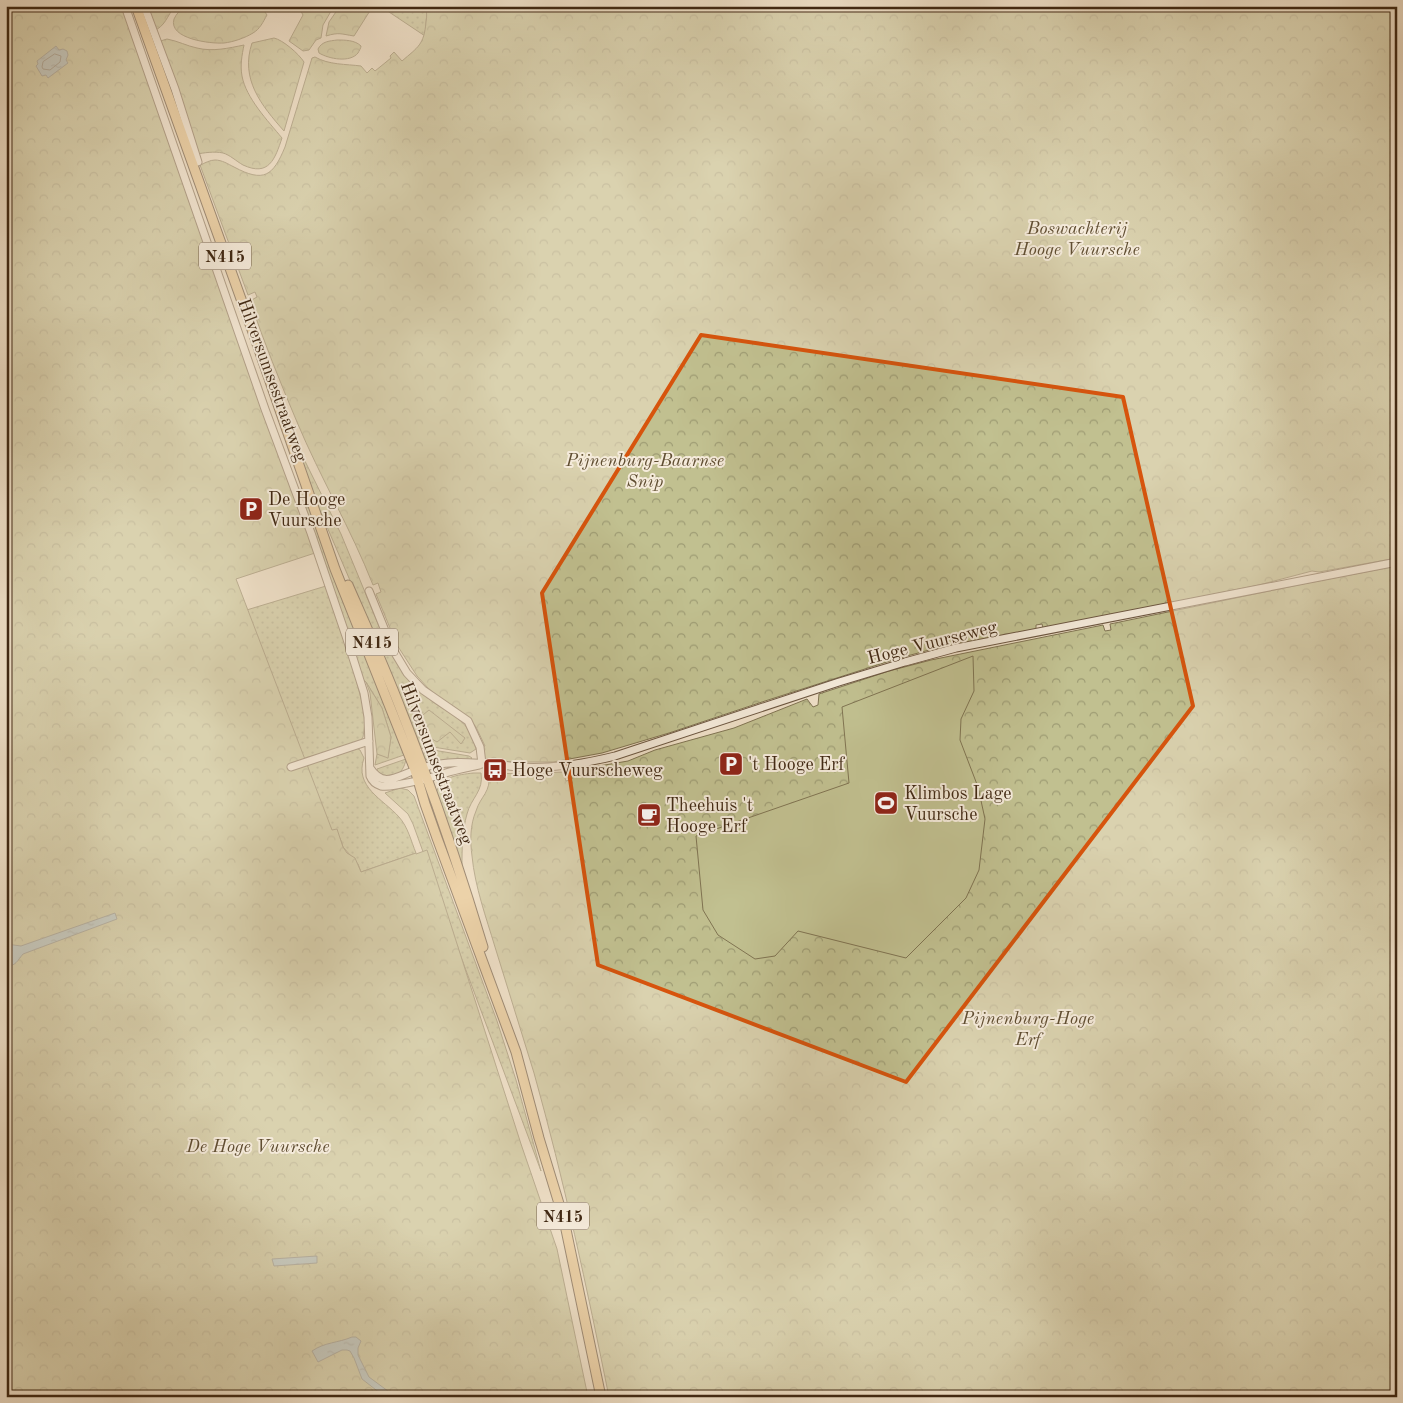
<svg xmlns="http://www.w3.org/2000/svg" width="1403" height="1403" viewBox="0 0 1403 1403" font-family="'Old Standard TT',serif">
<defs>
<pattern id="grass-dots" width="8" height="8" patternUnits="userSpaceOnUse" patternTransform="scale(1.25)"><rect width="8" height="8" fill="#c1c090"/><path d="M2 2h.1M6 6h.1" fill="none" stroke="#9e9c74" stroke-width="1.8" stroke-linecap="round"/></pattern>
<pattern id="forest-crowns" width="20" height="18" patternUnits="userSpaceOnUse" patternTransform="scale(1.25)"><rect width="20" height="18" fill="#c1c090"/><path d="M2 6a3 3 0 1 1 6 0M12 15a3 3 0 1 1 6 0" fill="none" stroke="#9e9c74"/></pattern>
<pattern id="water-ripples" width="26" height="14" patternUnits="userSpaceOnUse" patternTransform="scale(1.25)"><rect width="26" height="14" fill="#a0bac1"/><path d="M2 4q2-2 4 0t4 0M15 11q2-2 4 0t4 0" fill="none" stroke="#84979c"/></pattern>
</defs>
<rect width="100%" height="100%" fill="#efe0c8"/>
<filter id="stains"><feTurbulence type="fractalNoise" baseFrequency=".004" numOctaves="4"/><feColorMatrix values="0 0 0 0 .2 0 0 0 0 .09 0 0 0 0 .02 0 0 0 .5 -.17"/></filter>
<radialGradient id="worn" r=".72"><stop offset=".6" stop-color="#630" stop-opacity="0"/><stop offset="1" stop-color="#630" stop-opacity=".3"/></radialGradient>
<path fill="url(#grass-dots)" stroke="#807452" d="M380 6H425L427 11 425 36Z
M285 419 301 453 341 534 388 648C398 668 415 688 433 702 445 711 461 717 469 731 473 736 474 743 476 749L470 753 433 747 418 749 410 720 309 485Z
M302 487 404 755 375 765 377 754 388 757 391 737 382 708 366 682 363 679 301 493Z
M326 586 353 668 363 706 365 723 363 737 360 742 292 762 240 612Z
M356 748 360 750 364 758C354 787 383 799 399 817 408 827 411 841 416 853L361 872 358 864 343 847 340 838 315 833 295 769Z
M433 750 469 756 472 758 470 760 428 761 421 754Z
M406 759C403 776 392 779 378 773L377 769Z
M473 773H481C484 791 471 798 467 814 462 831 462 850 462 867L436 794C440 776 458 775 473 773Z
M400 788 408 790 414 796 497 1021 516 1080 541 1171 461 957 413 824 408 814 385 793Z"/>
<path fill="url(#forest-crowns)" stroke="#807452" d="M6 6H122L315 553 236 579 332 830 337 829 343 847 347 853 355 858 361 872 416 853V854L427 850 521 1144 557 1249 588 1397H6Z
M145 6H175C167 16 165 27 153 31Z
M183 6H261L267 15C263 22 260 29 253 33 245 38 233 42 224 43 211 44 168 39 174 19 176 14 181 10 183 6Z
M298 6H334L323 25 321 38 316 40 309 50 303 51 289 41 303 15Z
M340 6H373L354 36C341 34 339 32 326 36L329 22Z
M425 6H1397V558L1319 572 1312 571 1259 585 1060 625 1043 628 1042 624 1036 625V629L933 649 896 659 765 701 669 733 602 753 553 762H513L483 759V747L485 746 476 727 469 718 456 708 441 699 428 688 417 676 397 645 376 594 381 592 378 583 373 585C351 529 320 477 297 422 280 382 264 342 250 301L257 297 255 292 248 295 200 165C205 163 210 160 215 160 222 160 228 164 234 167 264 183 273 176 285 147L312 58 315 57C329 65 346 64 361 66L367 73 372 68 375 71 391 58 390 56 394 52 402 61C418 47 424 45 426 22 427 16 427 12 425 6Z
M274 38C283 40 299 54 304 62L284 131C261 105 240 79 252 43Z
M167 39C178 41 187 46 197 48 213 52 229 48 244 45 242 55 240 65 242 76 246 98 268 121 282 138 275 159 269 177 243 165 236 161 230 155 223 153 214 151 204 153 196 154L157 42Z
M337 40C345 40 355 40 361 46 361 48 359 51 358 53 350 63 329 59 319 53L318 49C322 41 330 41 337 40Z
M1397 566V1397H609C587 1288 564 1180 534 1073 521 1031 508 989 495 947 486 917 475 887 472 856 470 841 470 825 476 811 481 795 491 793 489 773L525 774 563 772 566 781 572 779 570 771 628 761 655 750 734 728 807 699 813 707 818 705 819 694 889 671 931 660 1103 625 1105 631 1111 630 1110 624 1308 583Z
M366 682 382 708 391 737 388 758 377 754 370 693Z
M429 710 465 738 461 744 450 732 437 742 427 736 418 719Z"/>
<path fill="#c1c090" stroke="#807452" d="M973 656 974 691 961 719 960 740 978 787 985 819 979 870 966 898 906 958 798 931 775 956 755 959 718 935 703 910 696 836 849 783 842 707Z"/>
<path fill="url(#water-ripples)" stroke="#7a807b" d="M56 46 59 50 63 49 67 51 68 55 66 60 68 63 48 78 46 75 42 76 36 66 38 64 37 61Z
M115 913 117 919 23 954C18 960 15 967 6 966V944L21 946Z
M317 1256V1263L274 1266 272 1259Z
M352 1337H356L361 1341 358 1348V1355L369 1377 396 1397H385L362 1379 354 1358 350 1351 347 1350H342L318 1362 312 1351C325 1342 338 1343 352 1337Z"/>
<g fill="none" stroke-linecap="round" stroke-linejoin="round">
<path stroke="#70716a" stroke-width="1" d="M55 54 61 56 60 62 50 70 43 69 42 67 43 62Z"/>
<defs>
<path id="minor" d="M125 6 265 409 311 533 346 636 364 693 368 717 370 776C372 781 375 784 381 786 386 787 391 786 396 785 415 782 431 778 449 772 459 769 469 767 479 765
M144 6 175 89 198 162
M369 591 392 648 407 673 423 690 468 721 480 747 482 764
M291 767 369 741
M370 768C383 788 396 777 413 771 448 757 484 764 520 767 552 769 583 764 615 756L839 682 905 662 956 648 1397 562"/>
<path id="major" d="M136 6 255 338 335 569 415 770 425 804 437 838 516 1052 539 1138 564 1220 601 1397
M348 585C366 626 385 668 401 710 432 788 459 867 483 947"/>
</defs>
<use href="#minor" stroke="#6c5640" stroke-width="9"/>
<use href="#major" stroke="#402813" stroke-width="11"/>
<use href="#minor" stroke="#f5ebdb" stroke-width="7"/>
<use href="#major" stroke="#e8c084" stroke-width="9"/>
</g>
<path d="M0 0H1403V1403H0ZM701 335 1123 397 1193 706 906 1082 598 965 542 593Z" fill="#efe0c8" fill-opacity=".55" fill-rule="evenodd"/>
<path fill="none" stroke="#d7540d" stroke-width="4" stroke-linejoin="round" d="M701 335 1123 397 1193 706 906 1082 598 965 542 593Z"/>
<defs>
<symbol id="parking-square" viewBox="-11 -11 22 22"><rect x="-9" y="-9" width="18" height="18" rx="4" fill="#8f2418" stroke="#f5ebdb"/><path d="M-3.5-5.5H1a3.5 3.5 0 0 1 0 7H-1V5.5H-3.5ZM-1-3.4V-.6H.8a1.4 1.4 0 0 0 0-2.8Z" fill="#fff"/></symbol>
<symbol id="bus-square" viewBox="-11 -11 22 22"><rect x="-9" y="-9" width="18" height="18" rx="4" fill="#8f2418" stroke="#f5ebdb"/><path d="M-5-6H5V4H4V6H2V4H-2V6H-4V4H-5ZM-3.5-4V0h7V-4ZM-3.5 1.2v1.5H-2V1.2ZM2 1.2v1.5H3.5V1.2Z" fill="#fff"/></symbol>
<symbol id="stadium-square" viewBox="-11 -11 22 22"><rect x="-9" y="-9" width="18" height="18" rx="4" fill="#8f2418" stroke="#f5ebdb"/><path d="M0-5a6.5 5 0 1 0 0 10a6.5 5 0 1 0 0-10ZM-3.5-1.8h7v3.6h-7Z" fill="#fff"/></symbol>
<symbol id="cafe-square" viewBox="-11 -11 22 22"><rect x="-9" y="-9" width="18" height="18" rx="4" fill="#8f2418" stroke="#f5ebdb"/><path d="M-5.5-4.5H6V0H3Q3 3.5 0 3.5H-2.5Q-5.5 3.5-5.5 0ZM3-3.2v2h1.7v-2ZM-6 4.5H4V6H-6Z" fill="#fff"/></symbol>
</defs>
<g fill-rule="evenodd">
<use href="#parking-square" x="237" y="495" width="28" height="28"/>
<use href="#parking-square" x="717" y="750" width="28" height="28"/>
<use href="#bus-square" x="481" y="756" width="28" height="28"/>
<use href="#stadium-square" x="872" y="789" width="28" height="28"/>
<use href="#cafe-square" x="635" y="801" width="28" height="28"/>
</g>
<g text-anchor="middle" stroke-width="4" stroke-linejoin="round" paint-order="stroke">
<g fill="#f5ebdb" stroke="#76624f" stroke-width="1">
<rect x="199" y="242.5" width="52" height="27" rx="4"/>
<rect x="346" y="628.5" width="52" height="27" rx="4"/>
<rect x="537" y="1202.5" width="52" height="27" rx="4"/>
</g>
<g font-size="16" font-weight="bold" fill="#402813">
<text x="225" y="262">N415</text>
<text x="372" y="648">N415</text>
<text x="563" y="1222">N415</text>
</g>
<g font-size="18" font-style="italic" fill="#604e32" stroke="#f5ebdb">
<text x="1077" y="234">Boswachterij<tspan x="1077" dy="21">Hooge Vuursche</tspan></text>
<text x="645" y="466">Pijnenburg-Baarnse<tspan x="645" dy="21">Snip</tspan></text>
<text x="1028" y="1024">Pijnenburg-Hoge<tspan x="1028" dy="21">Erf</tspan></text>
<text x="258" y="1152">De Hoge Vuursche</text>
</g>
<g font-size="18" fill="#402813" stroke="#f5ebdb">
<text transform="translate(273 380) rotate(70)" y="6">Hilversumsestraatweg</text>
<text transform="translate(932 642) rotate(-14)" y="6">Hoge Vuurseweg</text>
<text transform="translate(437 763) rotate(69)" y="6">Hilversumsestraatweg</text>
</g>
<g font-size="18" fill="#402813" stroke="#f5ebdb" text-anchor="start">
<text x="268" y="505">De Hooge<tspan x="268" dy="21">Vuursche</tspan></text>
<text x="748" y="770">'t Hooge Erf</text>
<text x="512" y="776">Hoge Vuurscheweg</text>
<text x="904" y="799">Klimbos Lage<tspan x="904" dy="21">Vuursche</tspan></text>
<text x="666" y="811">Theehuis 't<tspan x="666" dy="21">Hooge Erf</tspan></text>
</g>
</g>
<rect width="1403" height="1403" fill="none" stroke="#efe0c8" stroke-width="25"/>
<rect x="8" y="8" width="1388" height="1388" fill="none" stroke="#402813" stroke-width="2.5"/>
<rect x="12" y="12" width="1378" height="1378" fill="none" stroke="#402813"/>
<rect width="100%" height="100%" filter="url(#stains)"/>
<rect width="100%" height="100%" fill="url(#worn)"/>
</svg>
